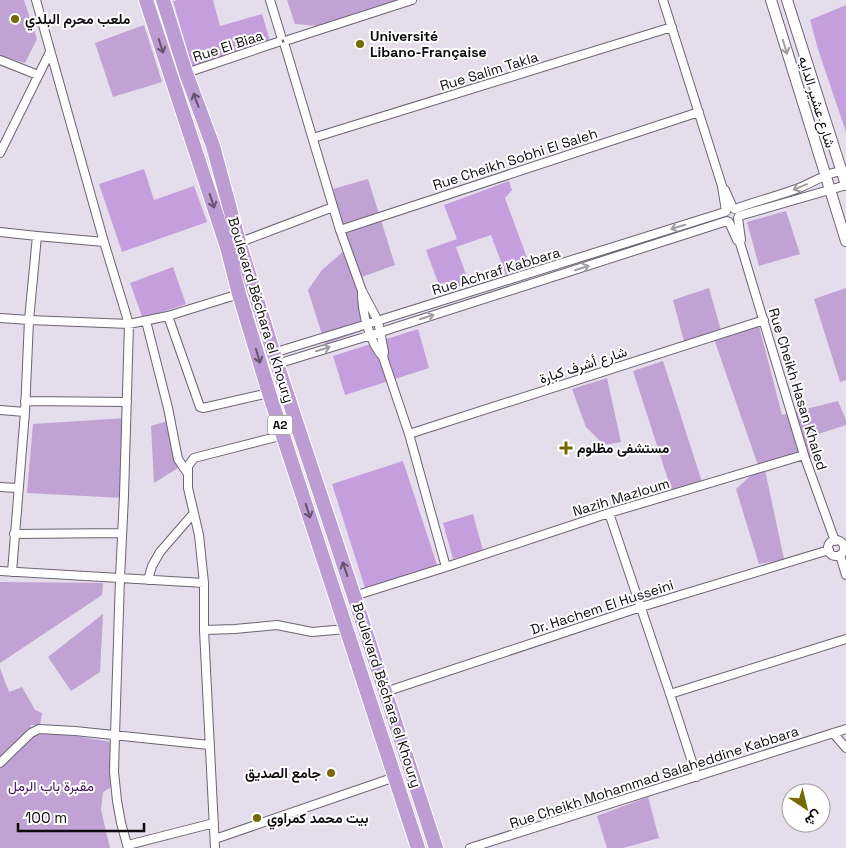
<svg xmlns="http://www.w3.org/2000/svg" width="846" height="848" viewBox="0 0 846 848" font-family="'Space Grotesk',Vazirmatn,sans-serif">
<rect width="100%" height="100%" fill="#e5ddeb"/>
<path fill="#c0a2d4" d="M0 0H24L37 39 25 63 0 56Z
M287 0H399L317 26 295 24Z
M144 25 162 82 113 97 95 43Z
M368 179 395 265 359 278 373 327 325 344 308 290 322 270 346 249 333 189Z
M786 211 800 254 759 266 747 222Z
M709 288 722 334 759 326 782 415 838 401 846 420V425L809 437 813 456 765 470 784 559 759 564 736 489 759 468 714 339 685 345 673 300Z
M846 288V380L840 382 814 299Z
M663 361 703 485 673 495 633 371Z
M607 378 621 442 604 445 586 427 572 389Z
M127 418 124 498 27 493 33 424Z
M168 421 178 468 154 483 151 426Z
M0 582 103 583 102 595 0 663Z
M103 614 100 672 71 691 48 657Z
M0 668 9 692 22 687 35 710 42 713 40 726 31 725V729L112 742 113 786 103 792 101 810 110 848H0Z
M648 797 659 838 623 848H607L597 816Z"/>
<path fill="#c59fdd" d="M178 0H213L220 26 262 14 272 47 193 70 173 1Z
M846 5V132L818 49 810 20Z
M144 169 154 200 194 186 207 222 122 252 99 184Z
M509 181 512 190 505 198 530 266 506 275 491 235 456 247 469 283 442 293 426 250 457 239 444 205Z
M173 267 186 304 143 319 130 283Z
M418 329 429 368 345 395 333 356Z
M403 461 437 565 365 588 332 484Z
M473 514 483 550 453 559 443 523Z"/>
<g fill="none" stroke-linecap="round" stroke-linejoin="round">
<defs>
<path id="minor" d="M36 0 104 242 129 324 124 496 120 578 204 583
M270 0 281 36
M663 0 722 186 726 211
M288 40 412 0
M285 46 340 230 362 291 378 321 384 352 383 357
M0 60 38 75
M186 73 278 42
M313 138 672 27
M0 153 50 52
M725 190 733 208
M735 209C756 201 778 196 799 188 814 182 829 171 846 171
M739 216 846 185
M738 218 741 240 740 243
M729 222 737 240 740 243 804 455 835 541
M340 230 699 112
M0 232 37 236 104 242
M238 243 333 207
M362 293C362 313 370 343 383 357L409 434 446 567
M168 316 200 407 203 408 269 393
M0 318 29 320 129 324 168 316 239 294
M146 321 168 408 178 459 188 474
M273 353 361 326 725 212
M277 364 381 332 727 221
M25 401 127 402
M0 410 25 412
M409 434 764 320
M0 487 18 488
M609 513 670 694 846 639
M14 534 122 533
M828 548a8 8 0 1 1 16 0a8 8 0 1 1-16 0Z
M840 555 846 575
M0 571 120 578 115 735 114 772 117 801 121 823 128 848
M12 572 25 412 29 320 37 236
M148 580 152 566 160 552 193 514
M354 596 446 567 609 513 804 455
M204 630 235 629 277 625 312 632 346 629
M385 692 641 607 829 550
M670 694 697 777
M833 733 846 748
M0 763 31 733 39 729 75 731 209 745
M215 839 395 777
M128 845 214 823
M215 848 204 630V583L199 535 188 488V466L194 458 284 435
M470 848 846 729"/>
<path id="tertiary" d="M771 0 846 241
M787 0 846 185"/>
<path id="trunk" d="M146 0 227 247 239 294 269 393 418 848
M163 0 186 73 213 146 239 242 277 364 354 596 436 848"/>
</defs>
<use href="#minor" stroke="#6c6471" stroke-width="10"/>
<use href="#tertiary" stroke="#6c6471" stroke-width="12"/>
<use href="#trunk" stroke="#fff" stroke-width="16"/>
<use href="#minor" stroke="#fff" stroke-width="8"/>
<use href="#tertiary" stroke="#fff" stroke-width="10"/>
<use href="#trunk" stroke="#bc9cd2" stroke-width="14"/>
</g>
<defs><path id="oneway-shaft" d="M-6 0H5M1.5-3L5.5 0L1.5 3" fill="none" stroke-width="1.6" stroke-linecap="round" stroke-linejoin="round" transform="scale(1.25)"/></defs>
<g stroke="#655470">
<use href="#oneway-shaft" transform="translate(161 46) rotate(72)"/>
<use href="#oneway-shaft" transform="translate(196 100) rotate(-110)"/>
<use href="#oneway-shaft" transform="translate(212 201) rotate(72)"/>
<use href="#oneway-shaft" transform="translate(258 356) rotate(73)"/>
<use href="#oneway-shaft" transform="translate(308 511) rotate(72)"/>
<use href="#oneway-shaft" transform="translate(345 569) rotate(-109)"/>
</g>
<g stroke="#9f9d9f">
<use href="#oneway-shaft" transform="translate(785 47) rotate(73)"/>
<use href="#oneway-shaft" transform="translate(800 187) rotate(158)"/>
<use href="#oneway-shaft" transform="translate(678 227) rotate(163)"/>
<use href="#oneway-shaft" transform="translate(582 268) rotate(-18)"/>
<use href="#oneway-shaft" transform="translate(427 317) rotate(-18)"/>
<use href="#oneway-shaft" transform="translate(323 349) rotate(-17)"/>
</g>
<g fill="#756900" stroke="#fff" stroke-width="2">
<circle cx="15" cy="19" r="5"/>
<circle cx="360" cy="44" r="5"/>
<path d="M563.5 440.5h5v5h5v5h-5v5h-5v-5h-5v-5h5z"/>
<circle cx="331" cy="773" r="5"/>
<circle cx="257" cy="818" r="5"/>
</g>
<g text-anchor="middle" stroke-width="4" stroke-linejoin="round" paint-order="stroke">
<rect fill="#fff" stroke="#565457" stroke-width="1" x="267.5" y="415.5" width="25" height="19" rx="4"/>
<g font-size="12" font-weight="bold" fill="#0e0b0f">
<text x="280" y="429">A2</text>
</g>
<g font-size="14" font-weight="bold" fill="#0e0b0f" stroke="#fff" text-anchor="start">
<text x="25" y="24">ملعب محرم البلدي</text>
<text x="370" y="41">Université<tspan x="370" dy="16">Libano-Française</tspan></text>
<text x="577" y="453">مستشفى مظلوم</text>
<text x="321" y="778" text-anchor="end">جامع الصديق</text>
<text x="267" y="823">بيت محمد كمراوي</text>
</g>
<g font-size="14" fill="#0e0b0f" stroke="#fff">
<text transform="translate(228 46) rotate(-18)" y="5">Rue El Biaa</text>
<text transform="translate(489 71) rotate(-17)" y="5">Rue Salim Takla</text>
<text transform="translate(817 102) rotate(73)" y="5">شارع عشير الدايه</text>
<text transform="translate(515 159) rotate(-18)" y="5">Rue Cheikh Sobhi El Saleh</text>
<text transform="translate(496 271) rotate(-17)" y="5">Rue Achraf Kabbara</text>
<text transform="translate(261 310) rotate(73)" y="5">Boulevard Béchara el Khoury</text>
<text transform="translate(583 365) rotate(-18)" y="5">شارع أشرف كبارة</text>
<text transform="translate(798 389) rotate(73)" y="5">Rue Cheikh Hasan Khaled</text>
<text transform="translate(621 497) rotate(-17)" y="5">Nazih Mazloum</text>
<text transform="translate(602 607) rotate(-18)" y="5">Dr. Hachem El Husseini</text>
<text transform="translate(387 695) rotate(72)" y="5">Boulevard Béchara el Khoury</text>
<text transform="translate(654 777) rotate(-18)" y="5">Rue Cheikh Mohammad Salaheddine Kabbara</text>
</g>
<g font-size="14" fill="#42115a" stroke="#fff">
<text x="51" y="791">مقبرة باب الرمل</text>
</g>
</g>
<g transform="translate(806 808) rotate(145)"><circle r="24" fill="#ffffff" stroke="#9f9d9f"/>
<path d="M0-4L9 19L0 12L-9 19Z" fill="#756900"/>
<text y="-8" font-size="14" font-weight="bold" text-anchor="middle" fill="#0e0b0f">ش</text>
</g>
<path d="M18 823v8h126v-8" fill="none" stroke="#0e0b0f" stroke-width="2.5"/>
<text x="25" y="823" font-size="15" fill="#0e0b0f" stroke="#ffffff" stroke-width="4" paint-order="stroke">100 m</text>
</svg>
